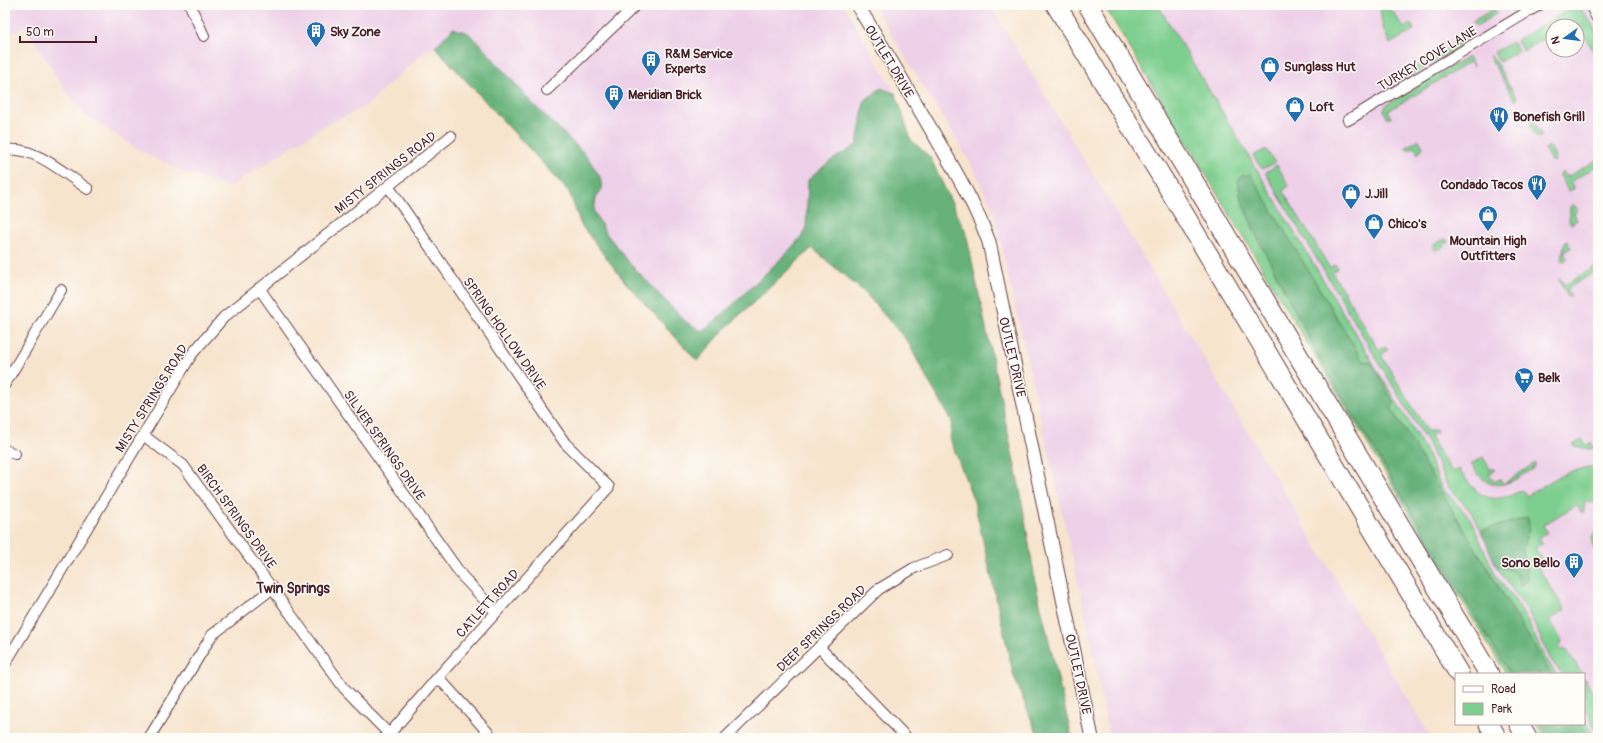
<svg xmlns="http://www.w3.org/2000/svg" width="1603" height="743" viewBox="0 0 1603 743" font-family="Pangolin,sans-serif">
<rect width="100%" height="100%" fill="#fdfcf7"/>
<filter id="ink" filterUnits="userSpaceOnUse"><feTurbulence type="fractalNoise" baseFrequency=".025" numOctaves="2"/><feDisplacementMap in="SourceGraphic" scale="8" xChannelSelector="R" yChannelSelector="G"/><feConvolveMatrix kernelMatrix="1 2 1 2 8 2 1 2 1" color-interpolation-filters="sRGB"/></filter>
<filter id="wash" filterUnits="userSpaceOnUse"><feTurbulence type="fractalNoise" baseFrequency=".012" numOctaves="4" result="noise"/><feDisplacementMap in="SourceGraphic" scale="16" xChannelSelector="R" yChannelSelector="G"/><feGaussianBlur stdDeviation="0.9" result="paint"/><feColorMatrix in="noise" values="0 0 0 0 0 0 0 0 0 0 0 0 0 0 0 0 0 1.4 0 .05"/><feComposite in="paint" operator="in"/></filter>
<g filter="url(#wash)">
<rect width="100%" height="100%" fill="#f7e4cd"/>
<path fill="#eed0e8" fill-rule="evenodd" d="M5 5H844L896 94 911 140 726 328 697 361 625 282 581 225 569 192 435 47 426 50 366 106 324 126 229 187 184 172 137 149 84 114 63 87 25 26 5 37Z
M873 5H990L1160 285 1431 738H1109L1089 631 993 209 970 162Z
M1150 5H1598V738H1590L1581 724H1584V674H1551L1418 453 1394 403 1371 362 1363 361ZM1553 26H1577V50H1553Z"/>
<path fill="#7ecf8f" stroke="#64775d" d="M1104 5H1158L1426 451 1442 488 1470 518 1496 576 1515 600 1528 622 1542 652 1556 674H1551L1391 408 1394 403 1371 362 1363 361 1305 265 1240 195 1258 239 1323 365 1510 674H1506Z
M1389 6 1404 28 1411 24 1414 30 1390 44 1383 28 1380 9Z
M1578 8C1586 11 1597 31 1598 40 1599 48 1598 57 1598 66L1595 55 1580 26 1577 28V26H1553V33L1523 51 1516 40 1570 9Z
M1494 9 1497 13 1477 26 1473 23V21Z
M1458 42 1461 45 1460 47 1406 79 1401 80 1398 78Z
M1513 42 1519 51 1499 62 1494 52Z
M1489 56H1492L1517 98 1515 101Z
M1468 57 1474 67 1470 62 1388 111 1391 118H1387L1384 110 1386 105Z
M1533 122 1541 133V137L1538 138 1530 127 1531 123Z
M1418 140H1419L1423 147 1418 154 1414 147 1407 150 1406 147Z
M1547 147H1550L1556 158 1555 161H1551L1545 150Z
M1266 149 1275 163 1262 169 1253 156Z
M1598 159V165L1570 182 1574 189 1568 191 1560 175 1561 172H1564L1567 177Z
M1277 165 1289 186 1283 191 1330 268 1335 265 1337 266V269L1332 272 1379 350 1385 347 1387 348V351L1381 355 1428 432 1433 430 1437 431V432L1430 436 1452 472 1459 469C1478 497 1490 507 1522 490L1527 496 1556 478 1574 470 1598 467V503L1585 502 1584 512H1581L1577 505 1543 525 1547 532 1539 538 1542 544 1535 548 1542 560 1536 564 1565 610 1550 620 1562 641 1559 648 1562 650 1566 649 1582 674H1562L1551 660 1530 615 1496 566C1506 568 1516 571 1520 580L1526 562 1523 550 1529 528 1528 517 1481 531 1473 514 1448 487 1429 446 1266 174V172Z
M1573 204 1578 210 1574 213 1577 220 1571 224 1569 222 1570 207Z
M1445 239 1448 241C1446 246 1438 252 1433 249V245Z
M1567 241 1571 248 1564 252 1567 259 1562 262 1561 260 1565 242Z
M1598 265V270L1567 289 1571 296 1568 297 1559 279H1560L1565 285Z
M1582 439 1587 445 1591 443 1594 448 1588 449 1574 447 1573 445Z
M1483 457 1491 470 1494 468 1495 470 1489 474 1494 482 1500 479 1503 484 1535 463 1536 464C1533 470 1527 472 1521 476 1498 490 1486 488 1471 464Z
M1596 532 1598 536V555C1593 546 1588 541 1596 532Z
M1584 678 1598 701V735L1584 705Z
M1584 716 1594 738H1590L1581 724H1584Z
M1536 724H1540L1549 738H1544Z"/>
<path fill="#66b27a" stroke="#586852" d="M453 28 468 33 480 44 534 105 587 156 600 177 602 189 596 198 594 211 605 232 632 266 686 322 702 331 719 318 788 252 806 231 808 180 829 162 857 145 864 101 881 88 896 94 911 140 930 157 966 233 1020 490 1036 586 1072 738H1039L1014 677 974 501 950 439 952 421 926 377 908 342 865 293 812 248 726 328 697 361 625 282 581 225 569 192 435 47Z
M1242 175H1251L1363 361 1371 362 1394 403 1391 408 1551 674H1510L1323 365 1258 239 1247 214 1240 195 1238 181Z
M1528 517 1529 528 1523 550 1528 580 1520 587C1520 572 1509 569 1496 566L1481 531Z
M1540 724H1581L1590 738H1549Z"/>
</g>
<g filter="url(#ink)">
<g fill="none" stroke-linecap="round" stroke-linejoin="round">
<defs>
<path id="minor" d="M190 5 204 36
M547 90 636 5
M1348 120 1539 5
M5 151C31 143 68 176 88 189
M259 288 462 576 496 612
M5 384 61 290
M143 435 183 465 344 688 389 734
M5 450 15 454
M819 647 907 738
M5 664 192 354 224 317 451 136
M438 677 493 738
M149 738 212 635 273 588
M386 738 438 677 609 487 565 443 388 186
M725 738 879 589 914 568 948 555"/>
<path id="tertiary" d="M857 5C884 48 909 92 935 136 955 171 975 204 989 242L1092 738
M1592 5 1598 17"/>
<path id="motorway" d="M1056 5 1166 184 1459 674
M1088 5 1489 674
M1489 724 1497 738
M1519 724 1527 738"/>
</defs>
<use href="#minor" stroke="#643d43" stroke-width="12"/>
<use href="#tertiary" stroke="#643d43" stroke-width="15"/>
<use href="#motorway" stroke="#643d43" stroke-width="21"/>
<use href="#minor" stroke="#fff" stroke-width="10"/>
<use href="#tertiary" stroke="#fff" stroke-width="13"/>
<use href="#motorway" stroke="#fff" stroke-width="19"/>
</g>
</g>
<defs>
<symbol id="building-pin" viewBox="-11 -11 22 30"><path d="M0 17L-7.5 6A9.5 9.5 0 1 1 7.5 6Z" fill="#1f6fb2" stroke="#fdfcf7"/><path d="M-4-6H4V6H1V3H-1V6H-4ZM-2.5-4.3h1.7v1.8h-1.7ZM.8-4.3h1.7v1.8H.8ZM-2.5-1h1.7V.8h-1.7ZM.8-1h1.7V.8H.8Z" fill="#fff"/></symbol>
<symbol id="shop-pin" viewBox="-11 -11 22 30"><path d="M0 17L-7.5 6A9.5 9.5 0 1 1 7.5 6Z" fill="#1f6fb2" stroke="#fdfcf7"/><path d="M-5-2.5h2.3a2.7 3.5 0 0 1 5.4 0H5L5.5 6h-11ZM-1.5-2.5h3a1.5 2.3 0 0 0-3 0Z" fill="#fff"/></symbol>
<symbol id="restaurant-pin" viewBox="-11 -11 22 30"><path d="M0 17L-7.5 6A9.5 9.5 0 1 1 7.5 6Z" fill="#1f6fb2" stroke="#fdfcf7"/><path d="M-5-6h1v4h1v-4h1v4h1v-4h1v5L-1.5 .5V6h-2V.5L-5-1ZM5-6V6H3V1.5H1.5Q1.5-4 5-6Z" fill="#fff"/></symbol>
<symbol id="supermarket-pin" viewBox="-11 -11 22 30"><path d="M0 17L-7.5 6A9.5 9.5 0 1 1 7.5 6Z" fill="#1f6fb2" stroke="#fdfcf7"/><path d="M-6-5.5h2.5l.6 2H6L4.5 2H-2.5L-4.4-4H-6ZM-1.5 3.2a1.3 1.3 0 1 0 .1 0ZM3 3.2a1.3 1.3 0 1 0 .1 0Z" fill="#fff"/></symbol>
</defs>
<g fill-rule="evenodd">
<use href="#building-pin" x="305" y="20" width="22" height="30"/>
<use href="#building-pin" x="640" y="49" width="22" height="30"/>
<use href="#shop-pin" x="1259" y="55" width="22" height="30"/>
<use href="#building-pin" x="603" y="83" width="22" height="30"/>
<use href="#shop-pin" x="1284" y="95" width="22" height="30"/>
<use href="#restaurant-pin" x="1488" y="105" width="22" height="30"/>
<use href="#restaurant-pin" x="1526" y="173" width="22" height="30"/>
<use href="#shop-pin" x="1340" y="182" width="22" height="30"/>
<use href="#shop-pin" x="1477" y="204" width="22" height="30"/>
<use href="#shop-pin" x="1363" y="212" width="22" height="30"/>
<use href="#supermarket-pin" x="1513" y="366" width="22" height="30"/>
<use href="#building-pin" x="1563" y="551" width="22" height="30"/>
</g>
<g text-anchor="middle" stroke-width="3" stroke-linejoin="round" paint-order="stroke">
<g font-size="13" font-weight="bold" fill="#4a1f2b" stroke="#fdfcf7" text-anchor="start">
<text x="330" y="36">Sky Zone</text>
<text x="665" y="58">R&amp;M Service<tspan x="665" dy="15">Experts</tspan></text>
<text x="1284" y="71">Sunglass Hut</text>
<text x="628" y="99">Meridian Brick</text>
<text x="1309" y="111">Loft</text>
<text x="1513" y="121">Bonefish Grill</text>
<text x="1523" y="189" text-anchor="end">Condado Tacos</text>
<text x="1365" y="198">J.Jill</text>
<text x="1388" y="228">Chico's</text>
<text x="1488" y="245" text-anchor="middle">Mountain High<tspan x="1488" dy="15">Outfitters</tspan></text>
<text x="1538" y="382">Belk</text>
<text x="1560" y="567" text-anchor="end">Sono Bello</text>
</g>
<g font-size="13" fill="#4a1f2b" stroke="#fdfcf7">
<text transform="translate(1427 58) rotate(-31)" y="5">TURKEY COVE LANE</text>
<text transform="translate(890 61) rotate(59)" y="5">OUTLET DRIVE</text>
<text transform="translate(385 172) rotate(-38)" y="5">MISTY SPRINGS ROAD</text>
<text transform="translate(505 333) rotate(55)" y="5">SPRING HOLLOW DRIVE</text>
<text transform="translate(1013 357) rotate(77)" y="5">OUTLET DRIVE</text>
<text transform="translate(151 398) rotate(-58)" y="5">MISTY SPRINGS ROAD</text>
<text transform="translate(385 445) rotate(55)" y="5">SILVER SPRINGS DRIVE</text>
<text transform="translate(237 516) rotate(54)" y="5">BIRCH SPRINGS DRIVE</text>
<text transform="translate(487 603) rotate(-48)" y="5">CATLETT ROAD</text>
<text transform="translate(821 628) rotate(-44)" y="5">DEEP SPRINGS ROAD</text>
<text transform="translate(1079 674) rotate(78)" y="5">OUTLET DRIVE</text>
</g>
<g font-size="14" font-weight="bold" fill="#4a1f2b" stroke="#fdfcf7">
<text x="293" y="593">Twin Springs</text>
</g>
</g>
<rect width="1603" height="743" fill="none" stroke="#fdfcf7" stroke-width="20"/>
<rect x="1455" y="673" width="130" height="52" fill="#fdfcf7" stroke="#b5a4a5"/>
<rect x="1463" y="686" width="20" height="6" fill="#ffffff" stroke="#b5a4a5"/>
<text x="1491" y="693" font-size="12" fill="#4a1f2b">Road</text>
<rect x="1463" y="703" width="20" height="12" fill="#7ecf8f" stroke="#b5a4a5"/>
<text x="1491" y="713" font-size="12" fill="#4a1f2b">Park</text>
<g transform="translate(1565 38) rotate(256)"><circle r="19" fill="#fdfcf7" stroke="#b5a4a5"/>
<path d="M0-3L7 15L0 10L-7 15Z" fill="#1f6fb2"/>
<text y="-6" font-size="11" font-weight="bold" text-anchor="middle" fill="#4a1f2b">N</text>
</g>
<path d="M20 36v6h76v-6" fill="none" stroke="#4a1f2b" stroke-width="2"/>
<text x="26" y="36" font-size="12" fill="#4a1f2b" stroke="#fdfcf7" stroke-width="3" paint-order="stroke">50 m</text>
</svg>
